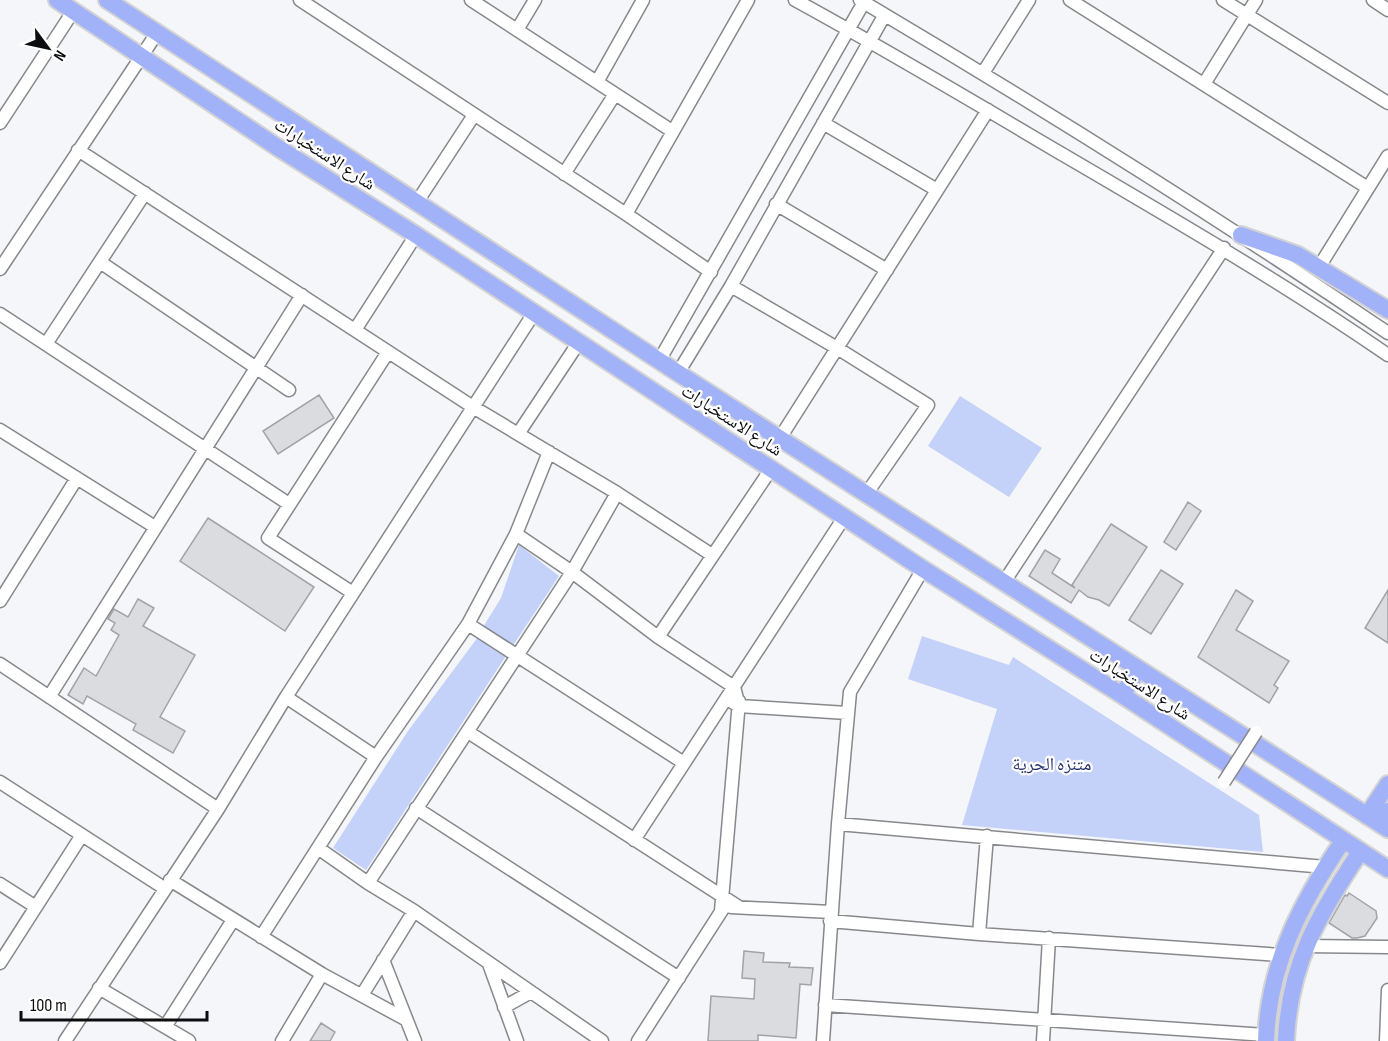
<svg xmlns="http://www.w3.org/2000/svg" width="1388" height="1041" viewBox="0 0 1388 1041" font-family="'Sofia Sans Condensed','Noto Naskh Arabic',sans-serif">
<rect width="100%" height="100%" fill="#f5f6fa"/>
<path fill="#c4d1f8" d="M960 396 1042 448 1009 497 928 446Z
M519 545 559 576 512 647 483 627 501 598Z
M922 636 1009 665 1013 657 1259 815 1263 852 962 825 997 709 908 679Z
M478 637 506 656 366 870 333 848 408 731Z"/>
<path fill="#dbdce0" stroke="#a1a3a6" stroke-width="1.5" d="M319 395 334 418 278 454 263 431Z
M1188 502 1201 511 1176 550 1164 542Z
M208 518 314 587 285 631 180 561Z
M1111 524 1147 547 1109 606 1099 600 1088 597 1079 590 1071 603 1029 576 1045 550 1060 559 1052 573 1075 588 1072 585Z
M1161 570 1183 584 1151 634 1129 620Z
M1236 590 1253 601 1236 630 1289 661 1274 685 1278 688 1269 703 1198 657Z
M1388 590V643L1365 628Z
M138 599 154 608 143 626 195 655 160 717 185 731 173 753 133 730 136 724 87 696 83 704 68 695 84 668 96 676 119 635 111 630 115 623 108 619 114 609 128 617Z
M1349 893 1376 911 1377 918 1365 936 1357 938H1352L1329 923 1345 895 1347 896Z
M744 951 764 953 763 962 790 963 789 967 813 968 811 985 800 984 796 1038 758 1035V1041H708L711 996 754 999 755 979 742 978Z
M321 1023 335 1032 330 1041H310Z"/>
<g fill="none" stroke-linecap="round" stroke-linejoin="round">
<defs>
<path id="minor" d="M300 0 626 214 711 272
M471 0 672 131
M795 0C883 48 969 99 1055 150 1168 216 1280 281 1388 355
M860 0C1039 106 1216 217 1388 333
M1070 0 1368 188
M1223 0 1388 103
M1373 0 1388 10
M517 30 535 0
M983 73 1029 0
M597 82 643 0
M1204 84 1256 0
M0 123 74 10
M823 123 937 190
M78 150 473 407 617 493 712 555
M564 174 615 94
M417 202 474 115
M776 204 887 270
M626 214 748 0
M100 262 289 390
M1319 267 1388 156
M0 269 157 33
M731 286 837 348 928 405 867 493
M0 314 289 504
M355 330 416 235
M46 344 145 193
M659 361 864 2
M678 373 731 286 884 16
M0 430 155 527
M518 434 579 342
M780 438 988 110
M516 534 572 572 658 637 734 687 739 706
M1004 582 1224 248
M353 593 268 538 388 352
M0 601 77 478
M468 624 684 763
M658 637 771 469
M0 664 218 809
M49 697 302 295
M286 697 376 757
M732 702 739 706 847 713
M468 732 739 907
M0 782 164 888
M416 808 679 978
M838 824 1325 867
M634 840 845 516
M318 848 368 883 414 911 602 1041
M170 880 322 974 405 1019
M368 883 572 572 617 493
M0 884 36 907
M731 907 831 912
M721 911 739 701
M830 921 979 934 1281 955
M979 934 987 836
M261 937 376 757 468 624 516 534 549 452
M1305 946 1388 947
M383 960 415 1041
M0 963 82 835
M489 964 517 1041
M99 988 189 1041
M362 995 414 911
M825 1005 1266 1035
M504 1007 531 992
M165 1027 233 920
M65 1041 218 809 286 697 534 313
M282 1041 322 974
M638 1041 724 907
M823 1041 838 824 850 692 923 569
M1043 1041 1049 938
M1386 1041 1388 990"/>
<path id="major" d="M57 0 277 147 416 235 923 569 1122 695 1388 869
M107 0 678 373 1388 829
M1241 235 1298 255 1388 310
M1122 695 1138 670
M1367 816 1388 784
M1380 824 1388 811
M1266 1041C1268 966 1301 902 1343 841
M1286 1041C1289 964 1319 914 1360 852"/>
</defs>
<use href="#minor" stroke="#87888c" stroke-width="15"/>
<use href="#major" stroke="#d3d3d4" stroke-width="20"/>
<use href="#minor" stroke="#fff" stroke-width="12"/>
<use href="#major" stroke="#a1b2f9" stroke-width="16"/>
<defs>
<path id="minor-bridge" d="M1224 782 1256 732"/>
</defs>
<use href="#minor-bridge" stroke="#87888c" stroke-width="15" stroke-linecap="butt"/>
<use href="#minor-bridge" stroke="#fff" stroke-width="12"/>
</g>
<g text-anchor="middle" stroke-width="4.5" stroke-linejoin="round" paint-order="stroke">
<g font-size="18" fill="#0c0d0e" stroke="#fff">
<text transform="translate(325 154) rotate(33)" y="6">شارع الاستخبارات</text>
<text transform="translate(732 420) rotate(33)" y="6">شارع الاستخبارات</text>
<text transform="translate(1140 684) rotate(33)" y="6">شارع الاستخبارات</text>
</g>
<g font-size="18" fill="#24316c" stroke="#fff">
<text x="1052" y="770">متنزه الحرية</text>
</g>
</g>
<g transform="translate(48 48) rotate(123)" stroke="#ffffff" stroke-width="4.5" paint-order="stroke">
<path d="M0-4.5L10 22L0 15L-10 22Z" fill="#0c0d0e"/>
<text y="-9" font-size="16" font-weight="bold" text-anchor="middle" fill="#0c0d0e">N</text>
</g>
<path d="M21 1011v9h186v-9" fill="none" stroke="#0c0d0e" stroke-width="3"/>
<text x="30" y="1011" font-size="18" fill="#0c0d0e" stroke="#ffffff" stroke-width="4.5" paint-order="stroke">100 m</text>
</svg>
